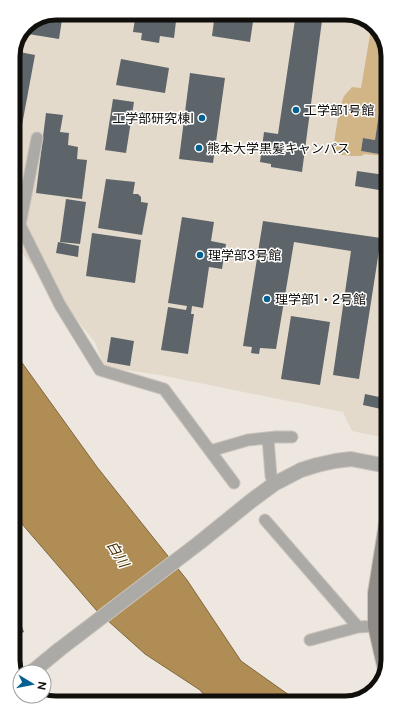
<svg xmlns="http://www.w3.org/2000/svg" width="401" height="716" viewBox="0 0 401 716" font-family="'Public Sans','Noto Sans JP',sans-serif">
<rect width="100%" height="100%" fill="#ede7df"/>
<path fill="#e4dacb" d="M56 13H348L371 22 385 39 387 413 380 437 352 431 343 412 160 375 105 367 95 342 14 243 13 54 26 25Z"/>
<path fill="#d2b587" d="M372 23 385 39V75L375 140 363 138 361 151 385 155V156L365 154 361 156H351L336 154 333 151V148L340 106 344 96 352 87 361 88Z"/>
<path fill="#b08d54" stroke="#80673e" d="M15 353 97 467 187 580 241 661 296 700 209 701 200 690 145 654 97 611 16 517Z"/>
<path fill="#5d656a" d="M56 13H63L59 39 22 33 26 25Z
M136 13H177L174 38 160 36 159 43 141 40 142 33 133 32Z
M196 13H211L209 22 195 20Z
M215 13H292L291 21 254 15 250 42 212 36Z
M296 13H323L302 172 271 167V164L260 162 264 132 278 134Z
M14 51 35 55 22 125 13 124V54Z
M121 59 169 68 165 93 116 85Z
M190 73 225 78 213 163 179 159Z
M384 80H385V155L361 151 363 138 375 140Z
M113 99 134 102 126 153 105 150Z
M46 113 63 115 60 132 69 133 68 145 78 147 77 159 87 160 82 199 36 193Z
M357 171 385 175V191L355 186Z
M106 179 135 182 133 194H138L141 197V202L148 203 142 235 98 228Z
M14 185 21 199 14 203Z
M66 199 86 202 80 244 60 242Z
M182 217 214 222 211 241 226 244 222 269 209 267 203 308 192 306 191 314H194L188 354 161 350 168 307 186 310 187 306 168 303Z
M263 221 381 238 359 379 333 375 351 251 294 242 276 349 260 348 259 354 251 353 252 347 243 346Z
M92 233 141 240 135 283 86 276Z
M58 242 79 246 78 257 56 253Z
M291 316 330 322 320 385 281 379Z
M111 337 134 341 130 366 107 362Z
M365 394 384 398 381 409 363 405Z
M16 611 24 632 16 635Z"/>
<g fill="none" stroke-linecap="round" stroke-linejoin="round">
<defs>
<path id="minor" d="M37 138 20 225 60 305 100 370 164 389 234 483
M268 438 271 476 274 484
M210 451 248 440 276 437H292
M265 520 358 627
M310 640 358 627 376 626"/>
<path id="tertiary" d="M32 672 60 649 199 543 251 501 274 484 301 470 317 465 335 461 351 459 387 466"/>
<path id="secondary" d="M386 670 376 626V593L387 524"/>
</defs>
<use href="#minor" stroke="#cac4bd" stroke-width="13"/>
<use href="#tertiary" stroke="#cac4bd" stroke-width="16"/>
<use href="#secondary" stroke="#cac4bd" stroke-width="18"/>
<use href="#minor" stroke="#acaaa6" stroke-width="11"/>
<use href="#tertiary" stroke="#acaaa6" stroke-width="14"/>
<use href="#secondary" stroke="#8f8b86" stroke-width="16"/>
</g>
<g fill="#026191" stroke="#fff" stroke-width="1.5">
<circle cx="296" cy="110" r="4"/>
<circle cx="202" cy="118" r="4"/>
<circle cx="199" cy="148" r="4"/>
<circle cx="200" cy="255" r="4"/>
<circle cx="267" cy="299" r="4"/>
</g>
<g text-anchor="middle" stroke-width="3" stroke-linejoin="round" paint-order="stroke">
<g font-size="13" fill="#110f0c" stroke="#fff" text-anchor="start">
<text x="304" y="115">工学部1号館</text>
<text x="194" y="123" text-anchor="end">工学部研究棟I</text>
<text x="207" y="153">熊本大学黒髪キャンパス</text>
<text x="208" y="260">理学部3号館</text>
<text x="275" y="304">理学部1・2号館</text>
</g>
<g font-size="14" font-style="italic" fill="#472f00" stroke="#fff">
<text transform="translate(118 554) rotate(59)" y="5">白川</text>
</g>
</g>
<path d="M0 0H401V716H0ZM56 20H345A36 36 0 0 1 381 56V660A36 36 0 0 1 345 696H56A36 36 0 0 1 20 660V56A36 36 0 0 1 56 20Z" fill="#fff" fill-rule="evenodd"/>
<path fill="none" stroke="#110f0c" stroke-width="5" d="M56 20H345A36 36 0 0 1 381 56V660A36 36 0 0 1 345 696H56A36 36 0 0 1 20 660V56A36 36 0 0 1 56 20Z"/>
<g transform="translate(32 684) rotate(100)"><circle r="19" fill="#ffffff" stroke="#a09f9e"/>
<path d="M0-3L7 15L0 10L-7 15Z" fill="#026191"/>
<text y="-6" font-size="11" font-weight="bold" text-anchor="middle" fill="#110f0c">N</text>
</g>
</svg>
